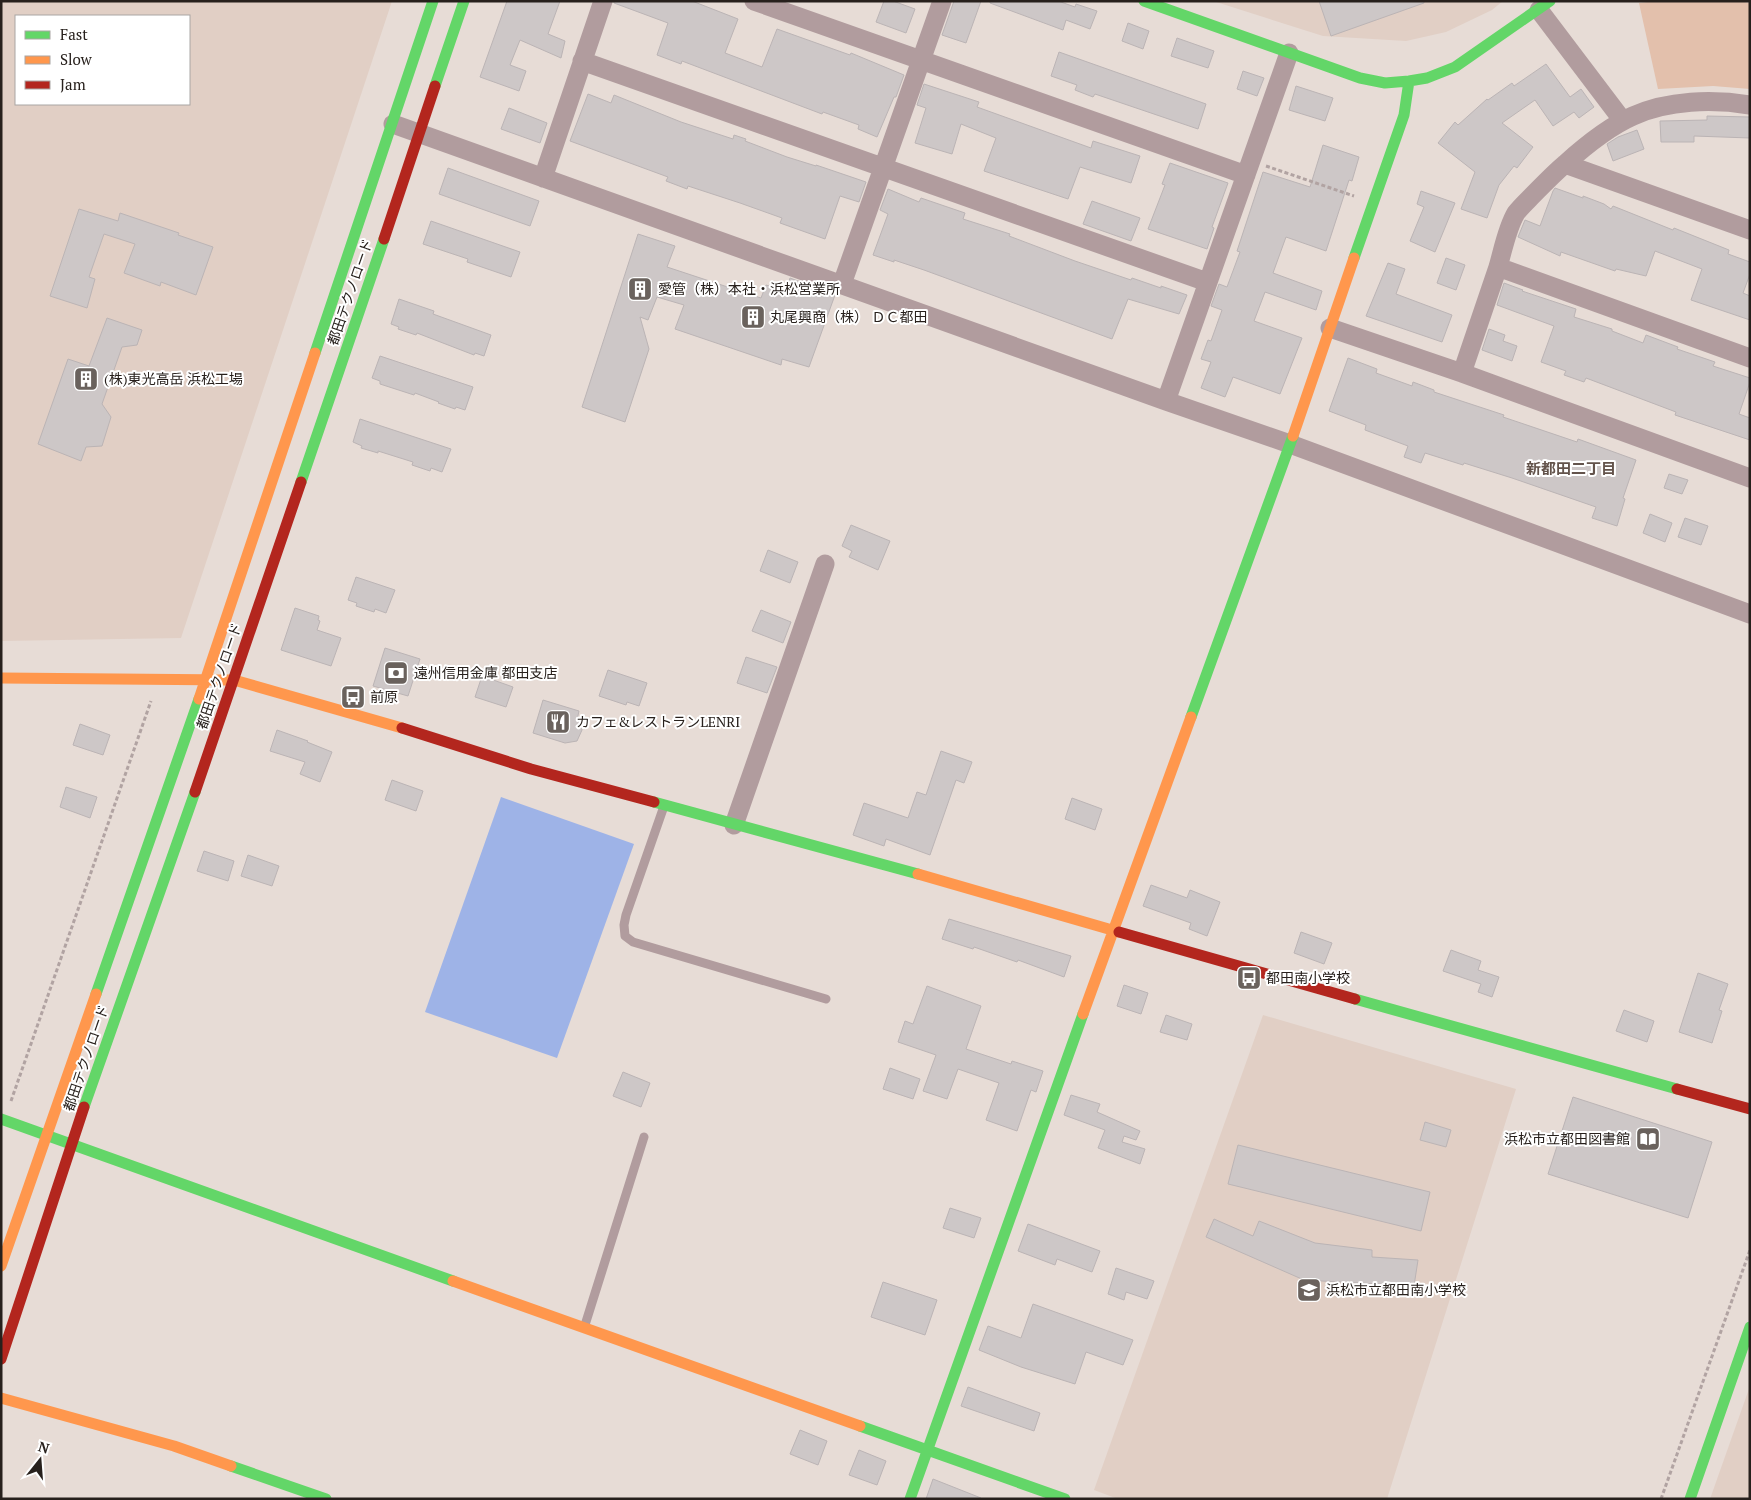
<svg xmlns="http://www.w3.org/2000/svg" width="1751" height="1500" viewBox="0 0 1751 1500" font-family="'PT Serif','Noto Sans JP',serif">
<rect width="100%" height="100%" fill="#e7dcd6"/>
<path fill="#e1cfc5" fill-rule="evenodd" d="M1 1H392L181 638 1 641ZM16 16H189V104H16Z
M1213 1H1503L1492 10 1446 32 1406 41 1323 36Z
M1263 1015 1516 1089 1387 1499H1118L1094 1490Z
M1750 1386V1499H1710Z"/>
<path fill="#e3c0ac" d="M1656 1H1739L1750 3V89L1713 86 1658 89 1639 3Z"/>
<path fill="#9eb3e7" d="M501 797 634 844 557 1058 425 1012Z"/>
<path fill="#cdc7c7" stroke="#bbb4b5" d="M507 1H560L548 34 565 41 561 58 520 40 510 65 526 71 519 91 480 77Z
M614 1H692L738 19 725 53 762 67 777 29 850 55 851 53 904 75 896 97H894L877 137 858 129 859 125 823 112 822 114 682 61 681 64 657 55 668 23 614 3Z
M884 1H893L915 9 906 33 876 22Z
M954 1H981L966 43 942 35Z
M990 1H1058L1075 7 1076 4 1097 11 1090 29 1066 20 1063 30 990 3Z
M1319 1H1424V3L1331 36Z
M1128 23 1149 31 1143 49 1122 41Z
M1177 38 1214 51 1208 68 1171 56Z
M1059 52 1206 104 1198 129 1095 94 1093 97 1075 90 1077 85 1051 76Z
M1546 64 1570 97 1581 89 1594 107 1579 118 1574 112 1553 126 1535 100 1502 123 1533 147 1517 168 1514 166 1499 185 1487 218 1461 209 1475 172 1438 143 1455 122 1458 125 1487 99 1488 100 1512 83 1514 86Z
M1243 71 1264 78 1257 96 1237 89Z
M924 84 979 102 977 107 1091 148 1093 141 1140 156 1131 183 1080 167 1068 199 984 171 996 138 961 124 952 154 915 143 926 108 917 105Z
M1296 86 1333 98 1325 121 1289 110Z
M588 94 611 103 614 95 681 122 733 139 734 135 746 139 745 141 787 157 816 166V165L866 182 859 202 840 196 825 239 780 223 782 218 740 203 688 186 687 189 666 181 668 177 570 141Z
M509 108 547 123 540 143 501 129Z
M1707 116 1750 117V138L1694 136V142H1661L1660 121 1707 120Z
M1637 130 1644 149 1613 161 1607 144 1618 137Z
M1323 145 1359 157 1352 181 1349 180 1326 251 1286 237 1273 273 1322 291 1316 310 1265 292 1254 321 1302 338 1280 394 1233 377 1225 397 1201 388 1211 362 1201 359 1208 340 1211 341 1222 310 1211 306 1219 284 1227 287 1240 252 1237 251 1263 172 1310 187Z
M1170 163 1228 183 1212 227 1214 228 1207 249 1148 229 1165 185 1162 184Z
M448 168 539 201 530 226 439 194Z
M1555 188 1583 198V196L1604 204 1611 209 1613 206 1673 230 1674 228 1729 250 1728 254 1750 262V274L1743 293 1750 296V320L1691 300 1702 269 1655 251 1646 276 1616 269 1615 271 1561 252 1560 256 1518 237 1525 220 1540 226 1553 191Z
M888 189 919 202 921 198 965 213 963 219 1010 234 1009 236 1075 261 1131 280 1132 278 1161 288V286L1187 295 1179 314 1128 299 1112 339 924 270 894 260V262L873 255 888 214 880 210Z
M1421 191 1455 203 1435 252 1410 241 1424 207 1417 204Z
M1092 201 1140 218 1131 241 1083 224Z
M79 209 118 221 120 213 179 233 178 235 213 247 196 295 161 282 160 286 124 273 135 244 104 234 89 277 95 279 87 308 50 296Z
M431 221 520 252 511 277 467 262 468 259 423 244Z
M638 234 675 246 667 267 761 298 766 285 786 291 790 278 835 295 809 367 782 359 781 365 675 329 684 305 657 297 648 320 640 317 649 349 625 422 582 407Z
M1446 258 1465 265 1456 290 1437 283Z
M1388 263 1405 269 1396 294 1452 315 1442 342 1366 316Z
M1504 283 1523 290 1522 291 1576 309 1574 317 1612 329V331L1643 343 1646 335 1678 347 1677 349 1715 362 1713 366 1750 378V382L1739 414 1750 418V440L1675 415 1676 412 1586 378 1584 382 1564 375 1566 371 1541 362 1554 326 1497 305Z
M399 299 434 311 433 314 491 335 484 356 475 353 474 355 417 333 416 335 398 329 399 327 391 324Z
M107 318 142 330 137 345 122 347 102 404 111 417 102 446 86 447 81 461 38 444 68 359 89 366Z
M1489 329 1505 335 1503 341 1517 346 1512 361 1482 350Z
M380 356 473 387 465 410 456 407 455 409 438 403 439 402 415 393 414 395 380 384V381L372 378Z
M1348 358 1377 369 1376 373 1412 386 1413 382 1434 390V392L1504 415 1503 417 1577 442 1578 439 1636 460 1623 498 1625 499 1617 526 1592 518 1596 507 1512 478 1464 463 1463 465 1425 453 1421 463 1404 457 1408 446 1365 430 1366 425 1329 411Z
M360 419 451 449 442 472 431 468 430 471 412 465 413 462 378 451V453L361 448 362 446 353 442Z
M1669 474 1688 480 1682 494 1664 488Z
M1650 514 1672 523 1665 542 1643 533Z
M1685 518 1708 526 1701 545 1678 537Z
M851 525 890 541 878 570 849 557 852 551 842 546Z
M768 550 798 562 790 583 760 571Z
M356 577 395 590 386 613 375 609 374 612 356 606 357 603 348 600Z
M295 608 319 616 318 620 320 621 317 630 341 638 331 666 281 650Z
M761 610 791 622 783 643 752 631Z
M385 648 420 659 408 696 373 686Z
M746 657 777 667 767 693 737 683Z
M608 670 647 683 639 706 627 702 626 705 599 696Z
M482 676 513 687 506 707 475 697Z
M543 700 579 711 577 720 581 724 582 730 577 741 565 743 533 733Z
M80 724 110 735 103 755 73 745Z
M277 730 308 741 307 742 332 752 320 782 300 774 305 762 270 751Z
M941 751 972 762 964 783 956 780 930 855 886 839 884 846 853 835 864 803 908 818 917 792 926 795Z
M392 780 423 791 416 811 385 800Z
M66 787 97 797 90 818 60 807Z
M1072 798 1102 809 1095 830 1065 819Z
M204 851 234 861 228 881 197 871Z
M248 855 279 866 272 886 241 876Z
M1151 885 1187 898 1190 890 1220 902 1207 936 1189 929 1191 923 1143 906Z
M949 919 1071 956 1064 977 1018 960 1017 962 974 947 973 949 942 939Z
M1301 932 1332 943 1324 964 1294 953Z
M1451 950 1481 961 1478 970 1499 977 1492 997 1478 992 1481 984 1443 971Z
M1698 973 1728 984 1719 1010 1722 1011 1712 1043 1679 1032Z
M1124 985 1148 993 1141 1014 1117 1006Z
M927 986 981 1006 966 1049 1011 1064 1012 1061 1043 1071 1036 1092 1031 1090 1017 1131 986 1120 999 1083 958 1069 947 1099 923 1091 936 1055 898 1042 905 1021 913 1024Z
M1624 1010 1654 1021 1647 1042 1616 1031Z
M1166 1015 1192 1024 1187 1040 1160 1032Z
M890 1068 920 1079 913 1099 883 1089Z
M623 1072 650 1083 641 1107 613 1096Z
M1071 1095 1100 1104 1097 1112 1140 1131 1136 1140 1124 1136 1122 1142 1145 1149 1140 1164 1098 1148 1105 1130 1064 1115Z
M1573 1097 1712 1142 1688 1218 1548 1174Z
M1425 1122 1451 1130 1446 1147 1420 1140Z
M1238 1145 1430 1192 1421 1231 1228 1184Z
M950 1208 981 1218 974 1238 943 1228Z
M1214 1219 1253 1236 1259 1221 1315 1243 1372 1250V1257L1418 1260 1414 1286 1304 1280 1206 1237Z
M1028 1224 1100 1251 1092 1272 1057 1259 1055 1265 1018 1251Z
M1116 1268 1154 1281 1147 1299 1126 1292 1124 1300 1108 1294Z
M883 1282 937 1300 925 1335 871 1317Z
M1033 1304 1133 1340 1123 1365 1086 1352 1075 1384 1021 1367 979 1350 988 1326 1021 1338Z
M968 1387 1040 1413 1034 1431 961 1406Z
M800 1430 827 1441 818 1465 790 1454Z
M859 1450 886 1461 877 1485 849 1475Z
M933 1479 981 1498V1499H926Z"/>
<g fill="none" stroke-linecap="round" stroke-linejoin="round">
<path stroke="#b1a3a2" stroke-width="3" stroke-dasharray="4 2.5" stroke-linecap="butt" d="M1266 166 1354 196
M11 1101 151 701
M1661 1499 1750 1250"/>
<path stroke="#b19c9e" stroke-width="9" d="M663 809 626 915 624 925 625 936 633 942 826 999
M585 1325 644 1137"/>
<path stroke="#b19c9e" stroke-width="19" d="M754 1 1246 175
M1539 10 1623 121
M582 61 1207 282
M1750 105C1713 99 1668 100 1633 116 1608 127 1585 146 1565 164 1552 175 1541 187 1529 199 1525 203 1520 208 1516 213 1507 228 1503 250 1498 267L1750 358
M393 124 1166 401 1290 444 1750 614
M1565 164 1750 230
M543 178 603 1
M1498 267 1462 373 1750 478
M842 284 942 1
M1330 328 1462 373
M1166 401 1289 53
M734 825 825 564"/>
<path stroke="#63d668" stroke-width="11" d="M1144 1 1360 78 1385 83 1409 81 1427 78 1455 67 1550 1
M435 86 464 1
M1354 258 1404 115 1409 81
M315 353 433 1
M301 482 384 239
M1191 717 1293 436
M654 802 918 874
M96 994 199 699
M1355 999 1677 1089
M84 1107 195 792
M1 1119 453 1281
M860 1426 1065 1499
M231 1466 326 1499
M910 1499 1083 1014
M1690 1499 1750 1327"/>
<path stroke="#ff974d" stroke-width="11" d="M1293 436 1354 258
M1 678 234 680 402 728
M199 699 315 353
M918 874 1119 932
M1083 1014 1191 717
M1 1266 96 994
M453 1281 860 1426
M1 1398 174 1446 231 1466"/>
<path stroke="#b3261e" stroke-width="11" d="M384 239 435 86
M402 728 531 769 654 802
M195 792 301 482
M1119 932 1355 999
M1677 1089 1750 1109
M1 1359 84 1107"/>
</g>
<defs>
<symbol id="building-square" viewBox="-11 -11 22 22"><rect x="-9" y="-9" width="18" height="18" rx="4" fill="#6a625d" stroke="#fff"/><path d="M-4-6H4V6H1V3H-1V6H-4ZM-2.5-4.3h1.7v1.8h-1.7ZM.8-4.3h1.7v1.8H.8ZM-2.5-1h1.7V.8h-1.7ZM.8-1h1.7V.8H.8Z" fill="#fff"/></symbol>
<symbol id="bank-square" viewBox="-11 -11 22 22"><rect x="-9" y="-9" width="18" height="18" rx="4" fill="#6a625d" stroke="#fff"/><path d="M-6-4H6V4H-6ZM0-2.3a2.3 2.3 0 1 0 0 4.6a2.3 2.3 0 1 0 0-4.6Z" fill="#fff"/></symbol>
<symbol id="bus-square" viewBox="-11 -11 22 22"><rect x="-9" y="-9" width="18" height="18" rx="4" fill="#6a625d" stroke="#fff"/><path d="M-5-6H5V4H4V6H2V4H-2V6H-4V4H-5ZM-3.5-4V0h7V-4ZM-3.5 1.2v1.5H-2V1.2ZM2 1.2v1.5H3.5V1.2Z" fill="#fff"/></symbol>
<symbol id="restaurant-square" viewBox="-11 -11 22 22"><rect x="-9" y="-9" width="18" height="18" rx="4" fill="#6a625d" stroke="#fff"/><path d="M-5-6h1v4h1v-4h1v4h1v-4h1v5L-1.5 .5V6h-2V.5L-5-1ZM5-6V6H3V1.5H1.5Q1.5-4 5-6Z" fill="#fff"/></symbol>
<symbol id="library-square" viewBox="-11 -11 22 22"><rect x="-9" y="-9" width="18" height="18" rx="4" fill="#6a625d" stroke="#fff"/><path d="M-6-4Q-3-5.5-.7-3.5V5Q-3 3-6 4ZM6-4Q3-5.5 .7-3.5V5Q3 3 6 4Z" fill="#fff"/></symbol>
<symbol id="school-square" viewBox="-11 -11 22 22"><rect x="-9" y="-9" width="18" height="18" rx="4" fill="#6a625d" stroke="#fff"/><path d="M0-5L7-2L0 1L-7-2ZM-4 1L0 2.5L4 1V4Q0 6-4 4Z" fill="#fff"/></symbol>
</defs>
<g fill-rule="evenodd">
<use href="#building-square" x="626" y="275" width="28" height="28"/>
<use href="#building-square" x="739" y="303" width="28" height="28"/>
<use href="#building-square" x="72" y="365" width="28" height="28"/>
<use href="#bank-square" x="382" y="659" width="28" height="28"/>
<use href="#bus-square" x="339" y="683" width="28" height="28"/>
<use href="#restaurant-square" x="544" y="708" width="28" height="28"/>
<use href="#bus-square" x="1235" y="964" width="28" height="28"/>
<use href="#library-square" x="1634" y="1125" width="28" height="28"/>
<use href="#school-square" x="1295" y="1276" width="28" height="28"/>
</g>
<g text-anchor="middle" stroke-width="4" stroke-linejoin="round" paint-order="stroke">
<g font-size="14" fill="#27201c" stroke="#fff" text-anchor="start">
<text x="658" y="294">愛管（株）本社・浜松営業所</text>
<text x="770" y="322">丸尾興商（株） ＤＣ都田</text>
<text x="104" y="384">(株)東光高岳 浜松工場</text>
<text x="414" y="678">遠州信用金庫 都田支店</text>
<text x="370" y="702">前原</text>
<text x="576" y="727">カフェ&amp;レストランLENRI</text>
<text x="1266" y="983">都田南小学校</text>
<text x="1630" y="1144" text-anchor="end">浜松市立都田図書館</text>
<text x="1326" y="1295">浜松市立都田南小学校</text>
</g>
<g font-size="14" fill="#27201c" stroke="#fff">
<text transform="translate(350 292) rotate(-71)" y="5">都田テクノロード</text>
<text transform="translate(219 676) rotate(-71)" y="5">都田テクノロード</text>
<text transform="translate(86 1058) rotate(-71)" y="5">都田テクノロード</text>
</g>
<g font-size="15" font-weight="bold" fill="#63534b" stroke="#fff">
<text x="1571" y="474">新都田二丁目</text>
</g>
</g>
<rect width="1751" height="1500" fill="none" stroke="#27201c" stroke-width="5"/>
<rect x="15" y="15" width="175" height="90" fill="#ffffff" stroke="#a9a6a4"/>
<rect x="25" y="31" width="25" height="8" fill="#63d668" stroke="#a9a6a4"/>
<text x="60" y="40" font-size="15" fill="#27201c">Fast</text>
<rect x="25" y="56" width="25" height="8" fill="#ff974d" stroke="#a9a6a4"/>
<text x="60" y="65" font-size="15" fill="#27201c">Slow</text>
<rect x="25" y="81" width="25" height="8" fill="#b3261e" stroke="#a9a6a4"/>
<text x="60" y="90" font-size="15" fill="#27201c">Jam</text>
<g transform="translate(40 1460) rotate(17)" stroke="#ffffff" stroke-width="4" paint-order="stroke">
<path d="M0-4L9 19L0 12L-9 19Z" fill="#27201c"/>
<text y="-8" font-size="14" font-weight="bold" text-anchor="middle" fill="#27201c">N</text>
</g>
</svg>
